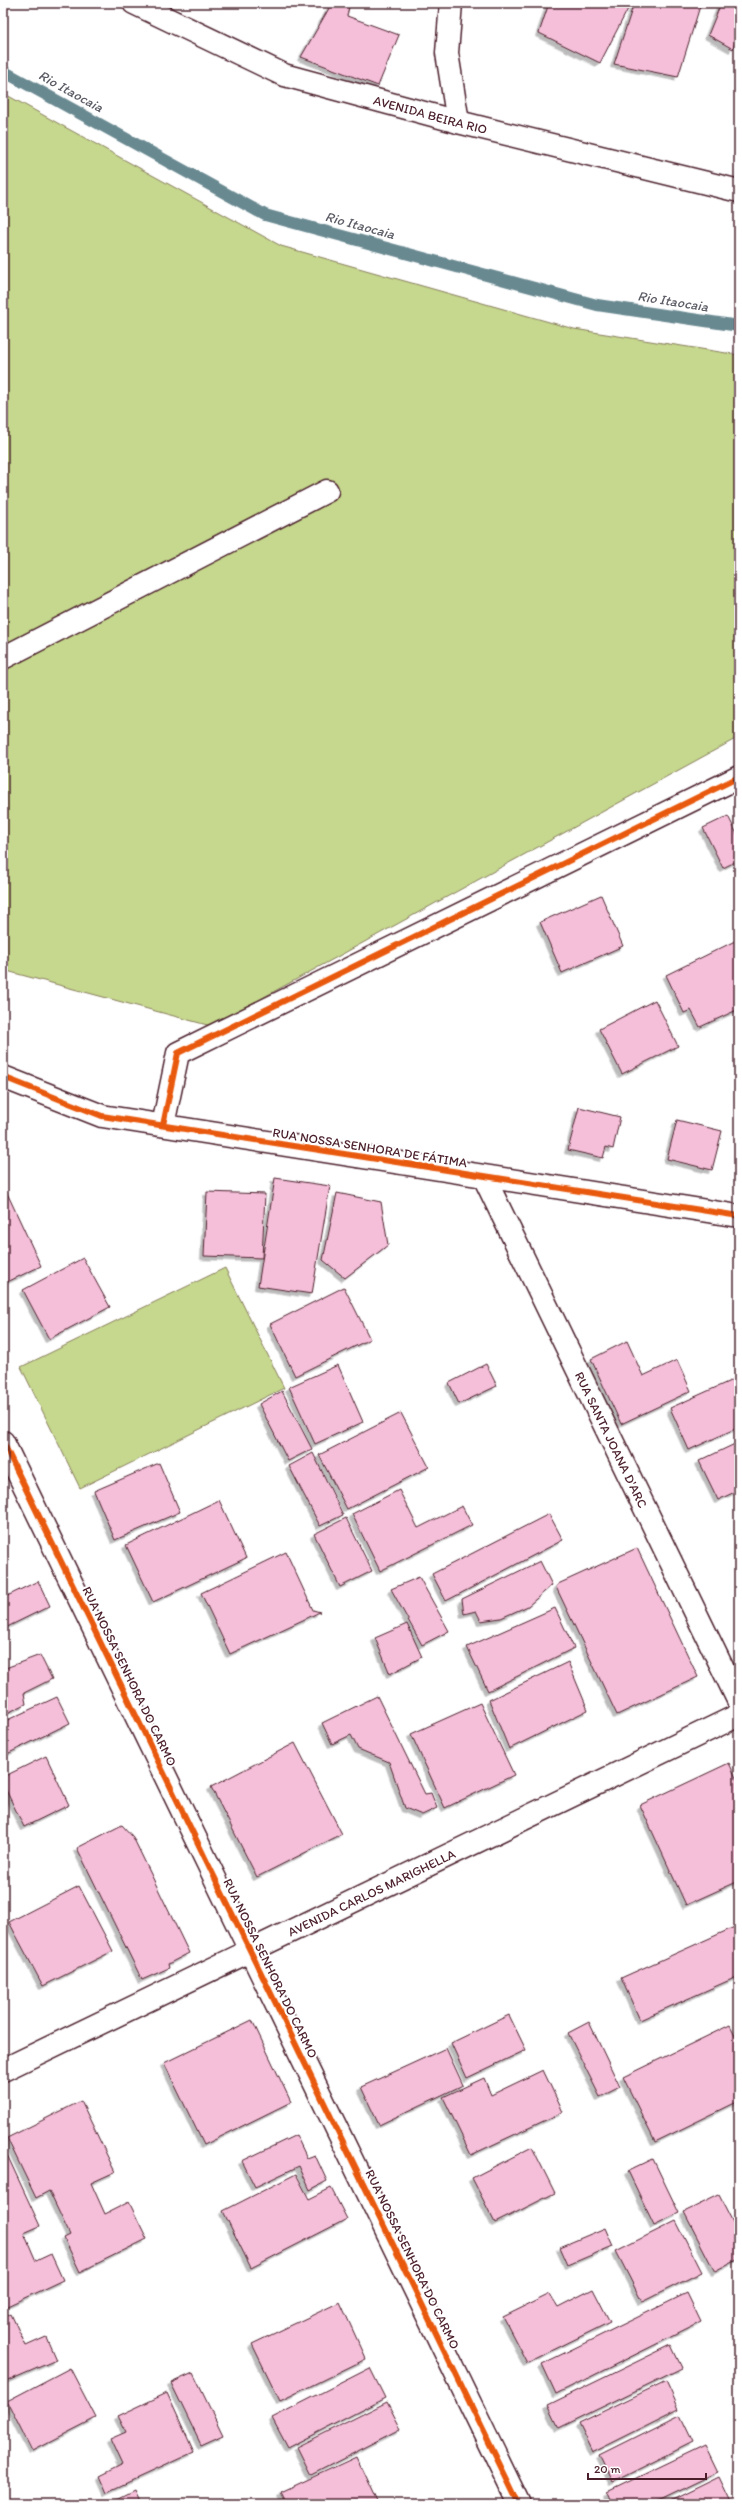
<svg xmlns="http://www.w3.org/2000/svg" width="742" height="2507" viewBox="0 0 742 2507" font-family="Itim,sans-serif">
<defs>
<filter id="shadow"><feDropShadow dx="-3.5" dy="3.5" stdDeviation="0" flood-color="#0004"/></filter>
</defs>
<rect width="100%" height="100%" fill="#fff"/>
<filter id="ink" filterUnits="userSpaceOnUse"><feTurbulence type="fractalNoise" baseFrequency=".025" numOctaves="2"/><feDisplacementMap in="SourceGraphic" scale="8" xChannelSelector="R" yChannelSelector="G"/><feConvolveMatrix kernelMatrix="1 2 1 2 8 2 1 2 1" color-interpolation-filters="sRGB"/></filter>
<g filter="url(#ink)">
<path fill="#c5d88d" stroke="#887c5c" d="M3 93 281 246 574 329 739 355V737L211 1026 3 970Z
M225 1268 284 1388 80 1488 21 1367Z"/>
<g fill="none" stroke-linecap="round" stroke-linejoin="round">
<path stroke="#698991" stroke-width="12" d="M3 71 265 215 597 305 739 326"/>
</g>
<path fill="#f5bfd9" stroke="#4a1f2b" filter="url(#shadow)" d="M332 3H350L347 16 399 35 378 86 301 57Z
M549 3H631L600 63 539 33Z
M634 3H701L678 77 614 64Z
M721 3H739V29L733 49 708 35Z
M728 816 739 838V860L723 868 703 828Z
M601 895 623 946 562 973 540 922Z
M739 939V1009L700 1027 691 1010 684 1013 666 975Z
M655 1000 678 1046 622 1074 599 1029Z
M579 1107 620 1117 613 1149 606 1147 603 1158 568 1150Z
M677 1120 722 1131 712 1170 667 1159Z
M275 1178 330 1186 312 1294 258 1286Z
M207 1192 265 1194 262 1258 204 1256Z
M7 1193 41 1266 3 1284V1195Z
M337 1193 381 1202 388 1245 345 1278 323 1260Z
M83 1258 110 1307 49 1339 23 1290Z
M344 1287 370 1339 295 1376 270 1324Z
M627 1341 643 1376 677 1360 691 1391 621 1424 591 1359Z
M486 1364 497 1386 459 1404 449 1383Z
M338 1365 363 1422 315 1444 289 1387Z
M739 1377V1427L689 1450 670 1408Z
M282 1391 312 1449 288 1461 259 1404Z
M401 1413 429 1467 347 1509 319 1455Z
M739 1442V1490L718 1500 699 1461Z
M313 1453 343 1515 320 1526 289 1466Z
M159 1463 180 1512 115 1540 94 1491Z
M399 1490 418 1528 462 1506 472 1525 380 1571 352 1514Z
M219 1500 246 1558 153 1602 126 1545Z
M549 1514 563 1540 446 1601 432 1574Z
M346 1518 372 1571 340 1587 314 1534Z
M637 1548 698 1677 617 1715 556 1587 558 1584Z
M286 1552 313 1610 320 1612 230 1654 201 1593Z
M540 1561 552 1585 528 1606 501 1618 481 1621 476 1611 464 1614 462 1599Z
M419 1577 449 1631 422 1645 391 1589Z
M38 1581 50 1606 3 1629V1598Z
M555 1608 574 1648 488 1691 467 1647Z
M407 1624 422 1657 390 1674 375 1638Z
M40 1655 52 1679 24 1693 26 1704 3 1715V1669Z
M568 1662 588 1710 509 1749 489 1700Z
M377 1696 425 1794 431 1793 437 1808 422 1815 405 1808 389 1762 358 1749 351 1735 332 1744 322 1723Z
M57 1697 70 1723 3 1756V1722Z
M480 1703 514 1775 445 1808 411 1734Z
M295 1743 342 1834 257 1877 211 1787Z
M46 1756 69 1805 24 1827 3 1784V1777Z
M729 1763 739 1784V1881L686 1905 640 1805Z
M122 1825 133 1837 189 1953 168 1964 169 1968 142 1980 77 1848Z
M79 1886 113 1951 43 1986 9 1922Z
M739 1925V1976L640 2020 621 1978Z
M509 2015 526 2050 467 2078 451 2043Z
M252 2020 291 2102 204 2145 164 2063Z
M589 2022 620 2087 600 2097 568 2033Z
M730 2025 739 2043V2101L655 2142 623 2077Z
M446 2048 463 2085 379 2125 361 2087Z
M543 2070 563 2112 471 2155 443 2097 484 2078 491 2095Z
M81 2101 115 2172 91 2183 105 2214 129 2202 147 2239 80 2272 64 2238 70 2235 49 2191 36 2198 7 2138Z
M296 2135 307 2158 315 2155 327 2181 310 2190 299 2166 255 2187 242 2161Z
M3 2146 40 2226 24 2233 36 2261 51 2254 63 2280 3 2308Z
M532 2147 555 2193 495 2223 472 2178Z
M653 2159 679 2213 654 2225 628 2171Z
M296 2174 309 2199 331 2188 347 2219 251 2268 223 2211Z
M719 2195 739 2234V2259L715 2272 684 2212Z
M676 2221 702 2272 642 2302 616 2251Z
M605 2228 613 2246 568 2265 560 2247Z
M593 2289 610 2322 527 2363 503 2317 550 2294 558 2307Z
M687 2293 701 2322 556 2394 542 2364Z
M340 2302 366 2359 280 2401 252 2344Z
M11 2314 26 2346 46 2337 56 2360 3 2383V2318Z
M671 2345 682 2368 559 2428 548 2405Z
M70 2368 96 2418 32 2451 7 2401Z
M370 2368 385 2398 288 2448 272 2418Z
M193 2373 223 2435 201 2445 171 2383Z
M666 2381 679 2409 593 2452 579 2423Z
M167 2393 194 2452 107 2492 100 2476 122 2465 110 2439 126 2432 118 2416Z
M387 2402 401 2429 311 2475 297 2447Z
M680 2415 693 2442 613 2482 600 2455Z
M705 2445 718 2472 651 2504H612L607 2492Z
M356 2457 378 2504H287L281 2492Z
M719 2477 732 2504H664Z
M135 2491 141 2504H109Z"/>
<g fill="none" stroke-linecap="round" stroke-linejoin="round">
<defs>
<g id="street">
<path id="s1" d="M134 3 284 75 458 122 739 191"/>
<path d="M451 3 447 53 458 122"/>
<path d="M3 658 327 491"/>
<path d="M3 1077 102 1116 739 1216"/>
<path d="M163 1125 178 1053 739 777"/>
<path id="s2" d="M484 1177 739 1702"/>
<path d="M3 1442 519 2504"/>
</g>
<g id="primary">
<path id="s3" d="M3 2070 739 1715"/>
</g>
</defs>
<use href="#street" stroke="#4a1f2b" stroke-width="25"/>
<use href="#primary" stroke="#4a1f2b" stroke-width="25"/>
<use href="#street" stroke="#fff" stroke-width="22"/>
<use href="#primary" stroke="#fff" stroke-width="22"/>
<defs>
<path id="cycleway" d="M3 1077 102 1116 739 1216
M163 1125 178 1053 739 777
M3 1442 519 2504"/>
</defs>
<use href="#cycleway" stroke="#fff" stroke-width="8"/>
<use href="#cycleway" stroke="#e8590c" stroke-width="6"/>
</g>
</g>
<g text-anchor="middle" stroke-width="4" stroke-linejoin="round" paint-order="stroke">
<g font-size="13" fill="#4a1f2b" stroke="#fff">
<text dy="5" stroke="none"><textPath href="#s1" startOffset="318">AVENIDA BEIRA RIO</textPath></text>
<text transform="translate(370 1147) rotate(9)" y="5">RUA NOSSA SENHORA DE FÁTIMA</text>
<text dy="5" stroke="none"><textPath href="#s2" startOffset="292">RUA SANTA JOANA D'ARC</textPath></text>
<text transform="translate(130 1676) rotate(64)" y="5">RUA NOSSA SENHORA DO CARMO</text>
<text dy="5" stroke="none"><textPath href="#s3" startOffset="409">AVENIDA CARLOS MARIGHELLA</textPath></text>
<text transform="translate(271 1968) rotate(64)" y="5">RUA NOSSA SENHORA DO CARMO</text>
<text transform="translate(413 2259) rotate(64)" y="5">RUA NOSSA SENHORA DO CARMO</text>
</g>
<g font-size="14" font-style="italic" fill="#5c5d66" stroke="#fff">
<text transform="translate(71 91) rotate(29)" y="5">Rio Itaocaia</text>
<text transform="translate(360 225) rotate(15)" y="5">Rio Itaocaia</text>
<text transform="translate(673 301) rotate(9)" y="5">Rio Itaocaia</text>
</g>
</g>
<rect width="742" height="2507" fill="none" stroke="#fff" stroke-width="16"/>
<rect x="8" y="8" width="726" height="2491" fill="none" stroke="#4a1f2b" stroke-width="1.5" filter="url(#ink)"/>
<path d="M588 2473v6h118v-6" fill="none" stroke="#4a1f2b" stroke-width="2"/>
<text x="594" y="2473" font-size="12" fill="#4a1f2b" stroke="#ffffff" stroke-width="3" paint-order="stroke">20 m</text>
</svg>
